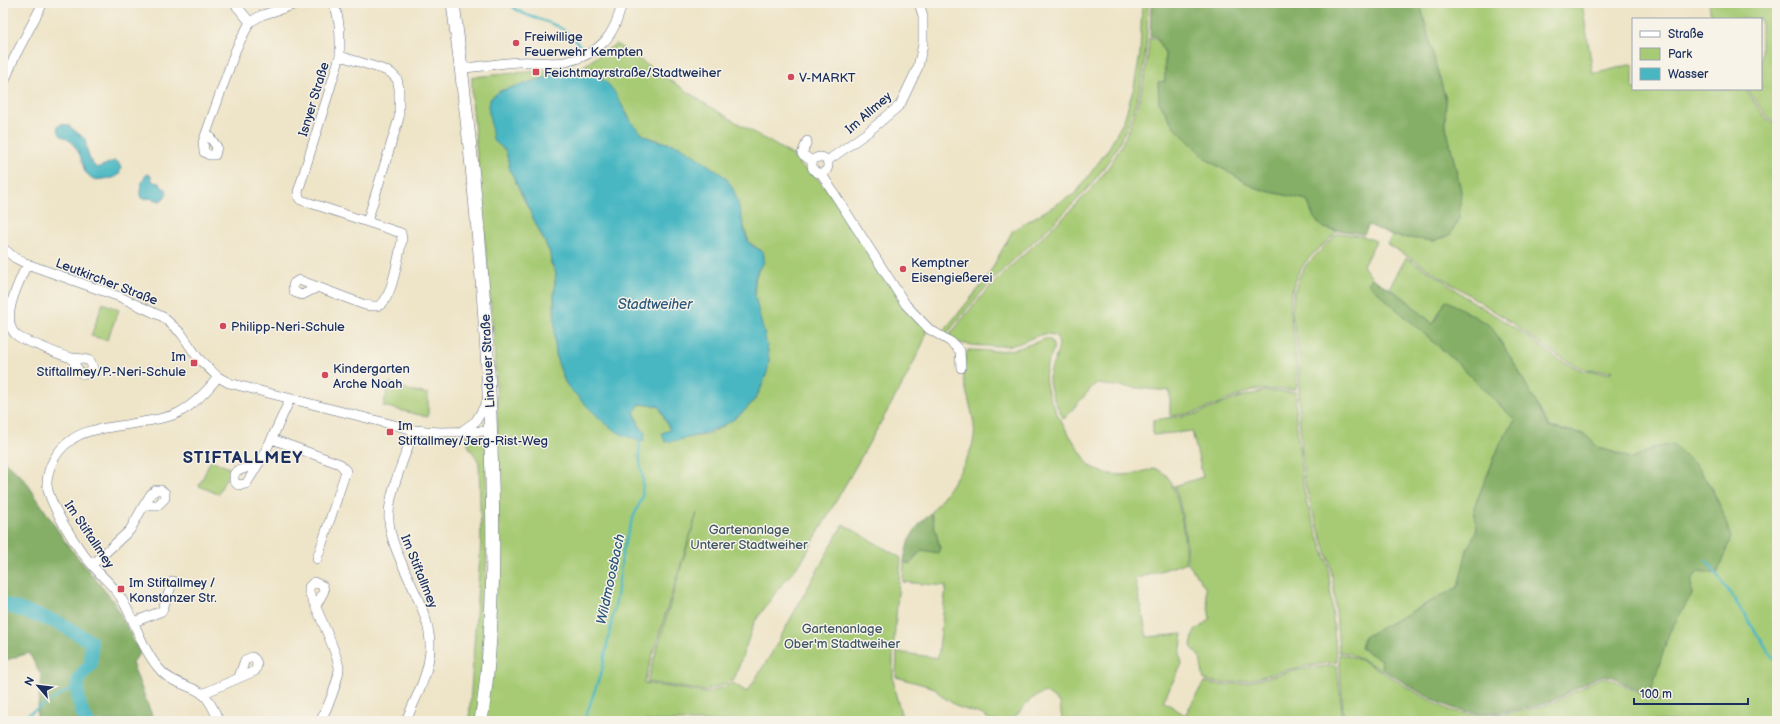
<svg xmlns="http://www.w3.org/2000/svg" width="1780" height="724" viewBox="0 0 1780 724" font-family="'Balsamiq Sans',sans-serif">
<rect width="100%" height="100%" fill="#f7f3e8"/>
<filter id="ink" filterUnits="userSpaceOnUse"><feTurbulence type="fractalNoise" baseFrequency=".025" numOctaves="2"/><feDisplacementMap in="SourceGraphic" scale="8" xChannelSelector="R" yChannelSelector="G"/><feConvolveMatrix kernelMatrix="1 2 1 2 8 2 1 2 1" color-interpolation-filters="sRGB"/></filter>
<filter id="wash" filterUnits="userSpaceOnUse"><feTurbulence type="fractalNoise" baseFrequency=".012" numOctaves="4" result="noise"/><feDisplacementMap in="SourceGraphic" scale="16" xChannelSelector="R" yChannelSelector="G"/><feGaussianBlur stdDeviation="0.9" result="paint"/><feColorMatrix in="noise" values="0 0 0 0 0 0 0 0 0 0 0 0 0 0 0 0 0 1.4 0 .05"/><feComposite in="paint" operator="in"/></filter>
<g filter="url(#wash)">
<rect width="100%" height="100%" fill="#eee4c7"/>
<path fill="#a7cb75" stroke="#617d6a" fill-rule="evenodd" d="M1142 3H1148C1147 46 1145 84 1128 124 1101 192 1039 232 990 283 974 300 960 318 945 336L941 334 985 281 1013 230 1076 193 1109 148 1124 120 1134 87 1140 54Z
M1420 3H1582L1593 74 1633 64V89H1745L1764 116 1777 127V721H1346L1343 710 1339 654C1363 657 1387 675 1407 687 1421 695 1435 704 1450 710 1478 719 1527 713 1554 702 1571 695 1586 684 1603 677 1630 683 1640 703 1671 701V699L1660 700 1644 695 1651 691 1669 633 1692 594 1691 582 1698 571 1722 510 1711 487 1698 467 1653 448 1633 459 1598 447 1584 434 1549 427 1517 368 1433 324 1404 298 1389 288 1406 258 1443 280 1464 296 1523 333 1558 359 1583 371 1608 373 1612 371C1604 370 1591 372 1582 368 1554 357 1531 335 1506 319 1467 293 1427 268 1387 244L1392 236 1434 241 1461 191 1445 122 1446 100 1434 59Z
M1709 3H1777V125L1766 115 1747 89H1761V19H1711Z
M1149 38H1156L1165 53V82L1158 83 1159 102 1175 128 1206 159 1257 189 1307 200 1314 218 1323 228 1337 231C1328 243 1314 251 1304 264 1283 292 1292 321 1296 352 1297 365 1297 377 1296 389L1253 390 1197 412 1170 416V391L1095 384 1064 419C1057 407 1051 395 1049 381 1048 366 1065 350 1056 336 1040 329 1028 343 1012 345 995 347 961 347 947 338 962 320 976 301 992 285 1028 248 1070 216 1102 176 1131 139 1147 84 1149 38Z
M616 44 707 105 799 159V165L812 173 822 183 926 330V335L923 343 906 378 802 561 778 589 754 623 734 680 705 691 647 682 697 513 644 683 707 693 733 683 747 692 770 656 843 524 901 558 893 652V677L895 692 903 721H485L498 525 497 405 494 341 472 99V77L582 67ZM592 68 625 110 634 127 645 136 667 143 679 146 735 197 749 242 763 252V264C732 297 804 372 735 418 726 424 711 435 700 436 693 437 678 432 670 430L659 406 640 404 634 411 639 425 645 433 585 403 570 389 565 382 557 360 555 345 554 294 556 273 551 263 550 253 510 170 506 150 490 116 488 105 500 91 554 75Z
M1338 233 1363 236 1376 241 1363 266 1372 278 1369 284 1455 361 1515 420 1501 442 1474 507 1477 529 1467 550 1458 587 1364 637 1361 648 1381 660 1383 670 1348 653 1339 652 1334 588 1330 563 1310 504 1304 478 1299 417V354L1292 313 1294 292 1299 277 1306 265Z
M103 303 119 310 107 340 91 336Z
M1045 339H1050L1054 347C1052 355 1047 362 1046 370 1040 397 1075 443 1090 466 1109 479 1133 476 1154 468 1158 470 1163 472 1167 476 1179 492 1187 542 1185 563L1135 579 1147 637 1183 634 1180 655 1182 664 1163 701 1185 715 1204 682C1232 690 1261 678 1288 672 1304 668 1321 667 1337 665L1343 721H1062L1060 703 1045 692 1031 699 1016 716 1006 721H992L981 714 960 708 940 695 935 688 896 677 897 652 938 658 946 586 903 582 904 562 911 564C920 549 924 550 940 548L931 513C944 496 971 459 974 438 978 412 953 374 968 350L999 351 1016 349Z
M390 382 409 390 428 394V417L383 406Z
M1265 391 1296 392V417L1302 478 1307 505 1328 564 1337 662C1321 664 1304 666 1288 670 1261 676 1232 688 1204 680L1200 658 1191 646 1194 632 1210 619 1205 587 1187 562C1188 547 1181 499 1174 486L1203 477 1192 431 1153 435V420L1197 414 1240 397Z
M467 435H486L487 526 484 654 477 721H469L481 540 479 463C473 449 468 453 467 435Z
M211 460 231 469 218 494 199 486Z"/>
<path fill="#85af66" stroke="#506f62" d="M1151 3H1420L1434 59 1446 100 1445 122 1461 191 1459 220 1450 235 1434 241 1392 236 1369 225 1364 234 1323 228 1314 218 1307 200 1257 189 1206 159 1175 128 1159 102 1158 82 1165 81V53L1155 36H1150Z
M1372 278 1404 298 1433 324 1446 300 1491 326 1517 368 1549 427 1584 434 1598 447 1633 459 1653 448 1673 444 1698 467 1711 487 1722 510 1731 538 1717 574 1698 571 1691 582 1692 594 1669 633 1651 691 1644 695 1613 677 1603 675C1585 682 1570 693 1552 701 1524 711 1478 718 1450 707 1426 698 1404 682 1383 670L1381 660 1361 648 1364 637 1458 587 1467 550 1477 529 1474 507 1501 442 1515 420 1455 361 1368 284Z
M3 460 25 480 66 543 114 602 140 653 132 663 154 721H36L42 677 29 653 3 661Z
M931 513 940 548 938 553 922 550 917 554 911 564 904 562C906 541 915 526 931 513Z"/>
<path fill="#49b7c2" stroke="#327390" d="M592 68C599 75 607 82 613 90 623 105 629 124 644 135 654 142 668 142 679 146 683 147 723 175 726 178 740 194 740 222 748 241 752 249 764 248 764 257 765 264 760 266 758 270 754 277 754 287 755 294 758 316 767 337 769 359 769 366 767 374 764 380 750 422 705 437 665 442L662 433 670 430 659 406 640 404 634 412 639 425 645 433 644 441C613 438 591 409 570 389L565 382 557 360 555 345 554 294 556 273 551 263 550 253 510 170 506 151 493 140 488 105 491 98 500 91 554 75Z
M61 124 68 125 85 139C88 151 87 160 97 168L114 161 118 162 121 168 119 175 112 178 94 180 85 172 80 155 72 142 60 135 57 127Z
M147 174 150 175 153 182 159 183 163 188 166 189 167 192 165 197 160 201 149 198 144 199 141 198C138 192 142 180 147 174Z"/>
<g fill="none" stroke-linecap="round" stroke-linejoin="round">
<path stroke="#49b7c2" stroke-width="2.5" d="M509 3C521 17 541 18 557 26 567 31 575 39 582 48
M1706 560 1730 593 1777 664
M25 716 77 685
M584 721 602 670 617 596 623 549 632 520 642 498 643 479 639 457 640 440"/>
<path stroke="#49b7c2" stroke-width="14" d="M3 604 59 623 91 642V664C88 668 83 672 81 676 73 687 80 711 87 721"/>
</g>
</g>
<g filter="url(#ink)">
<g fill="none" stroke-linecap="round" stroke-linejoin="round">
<defs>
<path id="minor" d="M234 3 250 22
M340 56 382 69 391 73 397 79 399 88V118L367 222
M462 68C481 67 500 63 519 62 534 61 550 64 565 62 599 55 615 36 622 3
M3 85 14 58 43 3
M207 133 217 147 215 155H209L204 152 203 142 236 49 250 22 262 15 300 3
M807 141 802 154 812 161
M812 165a8 8 0 1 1 16 0a8 8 0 1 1-16 0Z
M827 161 868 132 900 105 918 67 923 44V16L919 3
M821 173 906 305 929 329 951 342 960 351 961 368
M3 248 15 258 27 264 120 297 163 317 181 333 198 358 218 377 229 383 414 430 440 432 491 431
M27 264C19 282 0 318 15 334 21 340 32 343 40 346 50 350 61 356 72 358 78 359 83 358 90 361L93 368C83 383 76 368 72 358
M316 288 302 295 294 292 293 286 294 283 299 280 365 305C370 306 376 307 380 305 392 299 399 253 402 240L401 233 301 200 299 198 298 192 340 56C340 39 341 19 333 3
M218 377C207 391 194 405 178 413 164 420 129 424 112 427 98 429 82 431 70 441 57 450 48 466 47 482 46 501 80 552 93 566 102 577 114 586 121 598 136 622 142 651 162 672 173 684 194 686 204 695 211 702 215 712 219 721
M462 431 476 421 488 400
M272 439 340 464 346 471 317 559
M258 464 237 471 234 474V481L238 485 246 484C264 457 277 428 290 399
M156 490H161L165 493V498L158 505H144L151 494Z
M92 565 130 530 144 505
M316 606 324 591 323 586 314 582 309 587V592C315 605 339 657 339 669 338 682 327 710 320 721
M134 622 162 611 173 581
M202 694 255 671C258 665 258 661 252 657L245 660 239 677
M406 721C414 701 426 680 429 658 435 626 415 594 403 566 396 550 388 532 389 514 390 488 406 455 414 430"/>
<path id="secondary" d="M453 3C472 150 487 298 491 446 494 537 495 631 481 721"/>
</defs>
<use href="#minor" stroke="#656e83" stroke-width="10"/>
<use href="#secondary" stroke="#656e83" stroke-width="14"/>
<use href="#minor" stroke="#fff" stroke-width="9"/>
<use href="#secondary" stroke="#fff" stroke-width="13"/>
</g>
</g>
<g fill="#d1495b" stroke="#f7f3e8" stroke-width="1.5">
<circle cx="516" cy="43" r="4"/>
<rect x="532" y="68" width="8" height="8" rx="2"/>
<circle cx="791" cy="77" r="4"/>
<circle cx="903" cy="269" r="4"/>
<circle cx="223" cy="326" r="4"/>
<rect x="190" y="359" width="8" height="8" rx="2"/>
<circle cx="325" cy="375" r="4"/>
<rect x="386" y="428" width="8" height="8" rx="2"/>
<rect x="117" y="585" width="8" height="8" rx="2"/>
</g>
<g text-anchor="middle" stroke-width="3" stroke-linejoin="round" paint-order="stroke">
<g font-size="13" fill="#1b2f5e" stroke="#f7f3e8" text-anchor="start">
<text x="524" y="41">Freiwillige<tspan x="524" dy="15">Feuerwehr Kempten</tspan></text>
<text x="544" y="77">Feichtmayrstraße/Stadtweiher</text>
<text x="799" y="82">V-MARKT</text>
<text x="911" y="267">Kemptner<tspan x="911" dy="15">Eisengießerei</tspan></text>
<text x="231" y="331">Philipp-Neri-Schule</text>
<text x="186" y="361" text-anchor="end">Im<tspan x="186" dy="15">Stiftallmey/P.-Neri-Schule</tspan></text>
<text x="333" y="373">Kindergarten<tspan x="333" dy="15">Arche Noah</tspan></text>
<text x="398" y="430">Im<tspan x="398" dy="15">Stiftallmey/Jerg-Rist-Weg</tspan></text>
<text x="129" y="587">Im Stiftallmey /<tspan x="129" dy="15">Konstanzer Str.</tspan></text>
</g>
<g font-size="13" fill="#1b2f5e" stroke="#f7f3e8">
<text transform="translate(313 99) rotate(-73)" y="5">Isnyer Straße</text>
<text transform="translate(868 112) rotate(-41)" y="5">Im Allmey</text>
<text transform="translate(107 281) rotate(21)" y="5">Leutkircher Straße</text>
<text transform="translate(487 361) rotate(-93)" y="5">Lindauer Straße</text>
<text transform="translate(90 534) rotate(56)" y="5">Im Stiftallmey</text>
<text transform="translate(420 571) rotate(68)" y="5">Im Stiftallmey</text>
</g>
<g font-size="13" fill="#3e5664" stroke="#f7f3e8">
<text x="749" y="534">Gartenanlage<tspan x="749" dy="15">Unterer Stadtweiher</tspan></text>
<text x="842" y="633">Gartenanlage<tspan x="842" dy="15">Ober'm Stadtweiher</tspan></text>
</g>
<g font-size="14" font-style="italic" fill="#29587c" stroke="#f7f3e8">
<text x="655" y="309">Stadtweiher</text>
<text transform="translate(610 579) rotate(-78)" y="5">Wildmoosbach</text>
</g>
<g font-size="17" font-weight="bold" letter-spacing="1" fill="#1b2f5e" stroke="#f7f3e8">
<text x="243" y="463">STIFTALLMEY</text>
</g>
</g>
<rect width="1780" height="724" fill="none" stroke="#f7f3e8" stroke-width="16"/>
<rect x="1632" y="18" width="130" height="72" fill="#f7f3e8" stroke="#9fa5b1"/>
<rect x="1640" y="31" width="20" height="6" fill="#ffffff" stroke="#9fa5b1"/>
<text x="1668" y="38" font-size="12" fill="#1b2f5e">Straße</text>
<rect x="1640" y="48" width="20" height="12" fill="#a7cb75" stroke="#9fa5b1"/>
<text x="1668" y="58" font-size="12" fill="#1b2f5e">Park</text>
<rect x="1640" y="68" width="20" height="12" fill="#49b7c2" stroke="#9fa5b1"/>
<text x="1668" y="78" font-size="12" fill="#1b2f5e">Wasser</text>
<g transform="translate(38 686) rotate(298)" stroke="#f7f3e8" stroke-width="3" paint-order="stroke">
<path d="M0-3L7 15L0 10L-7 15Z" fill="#1b2f5e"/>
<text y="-6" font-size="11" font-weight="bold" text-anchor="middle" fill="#1b2f5e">N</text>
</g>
<path d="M1634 698v6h114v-6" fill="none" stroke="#1b2f5e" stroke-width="2"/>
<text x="1640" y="698" font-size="12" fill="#1b2f5e" stroke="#f7f3e8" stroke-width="3" paint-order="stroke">100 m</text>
</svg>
